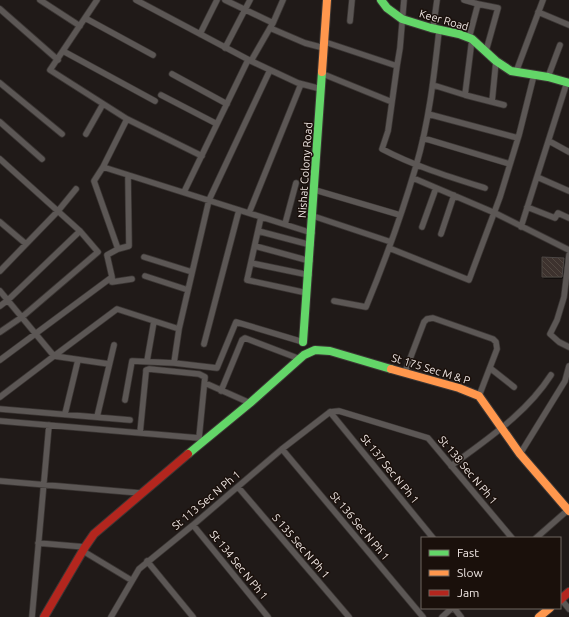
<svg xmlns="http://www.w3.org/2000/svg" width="569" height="617" viewBox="0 0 569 617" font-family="Ubuntu,sans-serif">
<defs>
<pattern id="building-back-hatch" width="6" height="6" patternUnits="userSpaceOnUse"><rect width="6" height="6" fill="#3e322d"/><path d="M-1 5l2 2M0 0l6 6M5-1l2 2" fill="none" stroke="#514641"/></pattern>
<filter id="shadow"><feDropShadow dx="2" dy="1.5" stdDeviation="0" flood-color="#0009"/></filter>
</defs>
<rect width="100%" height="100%" fill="#201a18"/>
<path fill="url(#building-back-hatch)" stroke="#4c4745" filter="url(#shadow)" d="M542 257 564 258 562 277H542Z"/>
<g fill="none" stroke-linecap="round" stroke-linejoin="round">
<defs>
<path id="street" d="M40 0 80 26
M97 0 50 70 127 119 202 156
M136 0 251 61 298 83 321 89
M225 0 273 23 270 28 305 43 324 48
M464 0 478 4 469 38
M478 4 498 8 486 51
M0 9 58 60
M538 12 569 25
M85 18 153 55
M350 21 352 0
M273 23 283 0
M433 29 437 0
M200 34 217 0
M472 39 465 95 504 105
M325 42 397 66 400 48 404 0
M225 48 250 0
M63 51 155 101
M251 61 270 28
M516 72 543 0
M172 74 227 104
M323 74 392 102 397 66
M548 77 560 45
M0 83 62 134
M433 85 465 95
M161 95 217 124
M392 102 388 131 382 149C414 166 450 177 485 188
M492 102 496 61
M428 114 518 138
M0 122 42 159
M86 134 103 104
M423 138 510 164
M549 141 569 152
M0 159 80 231 98 252 22 317 0 332
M103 167 127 119
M537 177 569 191
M413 178 495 213 569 250
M315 190 400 215
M184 192 248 60
M527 207 555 218 558 213 569 218
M249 213 301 84
M313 216 391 242
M261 217 247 280 307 293
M0 222 26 244
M285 224 296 183
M422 227 436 188
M521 227 567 82
M258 231 311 245
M441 234 454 195
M255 246 310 261
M389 248 469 280 500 197 519 135 534 75
M118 249 129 246 128 175
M569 255 564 297 557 320 550 334 559 342 569 347
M144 257 192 272
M251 263 309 275
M0 271 58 211 76 189
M145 276 188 290
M112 277V282L132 279
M0 291 54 356 117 309 179 329 174 363 132 361 125 400
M334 301 366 307C385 261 402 214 416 166 429 122 434 76 439 31
M0 306 8 300 80 231
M179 329 209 200 270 70
M204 344 239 210
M0 360 112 277 107 255 118 249 94 181 103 167 312 233
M147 361 154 321
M174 363 217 368 236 322 303 342
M490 368 514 387
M405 372 424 322 427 319 433 318 493 339 496 342 497 349 479 396
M205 383 250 403
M221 391 242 340 245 338 300 359
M0 397 54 356 109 364
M0 409 130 420
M330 412 339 411 428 438 512 538
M330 412 433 538
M65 414 78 360
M97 417 114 345
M0 421 199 438 204 441
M140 433 146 372V370L149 369 199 374 205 377 199 438
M282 449 423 617
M520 454 565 381 569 366
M451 466C487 439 526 414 551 375
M0 481 140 493
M238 487 349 617
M193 525 268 617
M536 538 569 509
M38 543 85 547
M83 551 131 580
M147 561 193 617
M561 599 569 609
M454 608 461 617
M32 617 49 425
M111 617 139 569 193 525 282 449 330 412
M442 617 452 608"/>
<path id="fast" d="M381 0 387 8 402 19 431 28 459 34 472 39 496 61 511 71 548 77 569 83
M303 342 322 72
M188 454 250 403 304 355 315 350 330 351 391 369"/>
<path id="slow" d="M322 72 327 0
M391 369 459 388 479 396 520 454 569 511
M539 617 550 608"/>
<path id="jam" d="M560 600 569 592
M44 617 85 547 94 534 188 454"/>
</defs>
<use href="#street" stroke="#3b3634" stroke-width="7"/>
<use href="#fast" stroke="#3b3634" stroke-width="10"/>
<use href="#slow" stroke="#3b3634" stroke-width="10"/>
<use href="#jam" stroke="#3b3634" stroke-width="10"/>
<use href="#street" stroke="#5c5755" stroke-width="5.5"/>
<use href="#fast" stroke="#63d668" stroke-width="8"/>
<use href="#slow" stroke="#ff974d" stroke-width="8"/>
<use href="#jam" stroke="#b3261e" stroke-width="8"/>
</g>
<g text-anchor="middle" stroke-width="3" stroke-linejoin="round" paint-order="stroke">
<g font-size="11" fill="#efe6e3" stroke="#1a100b">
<text transform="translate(444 20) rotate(16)" y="4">Keer Road</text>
<text transform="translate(305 170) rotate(-86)" y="4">Nishat Colony Road</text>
<text transform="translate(431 369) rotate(17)" y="4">St 175 Sec M &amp; P</text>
<text transform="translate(390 469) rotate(51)" y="4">St 137 Sec N Ph 1</text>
<text transform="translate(468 470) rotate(50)" y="4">St 138 Sec N Ph 1</text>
<text transform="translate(206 500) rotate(-40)" y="4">St 113 Sec N Ph 1</text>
<text transform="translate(360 526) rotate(50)" y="4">St 136 Sec N Ph 1</text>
<text transform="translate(301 546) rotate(49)" y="4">S 135 Sec N Ph 1</text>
<text transform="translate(239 565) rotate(51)" y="4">St 134 Sec N Ph 1</text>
</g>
</g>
<rect x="421" y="537" width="140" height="72" fill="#1a100b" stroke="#6f6661"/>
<rect x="429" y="550" width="20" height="6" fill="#63d668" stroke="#6f6661"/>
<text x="457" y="557" font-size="12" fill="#efe6e3">Fast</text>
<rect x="429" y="570" width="20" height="6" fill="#ff974d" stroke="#6f6661"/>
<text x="457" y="577" font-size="12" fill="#efe6e3">Slow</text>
<rect x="429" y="590" width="20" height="6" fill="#b3261e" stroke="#6f6661"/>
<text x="457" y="597" font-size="12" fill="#efe6e3">Jam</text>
</svg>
